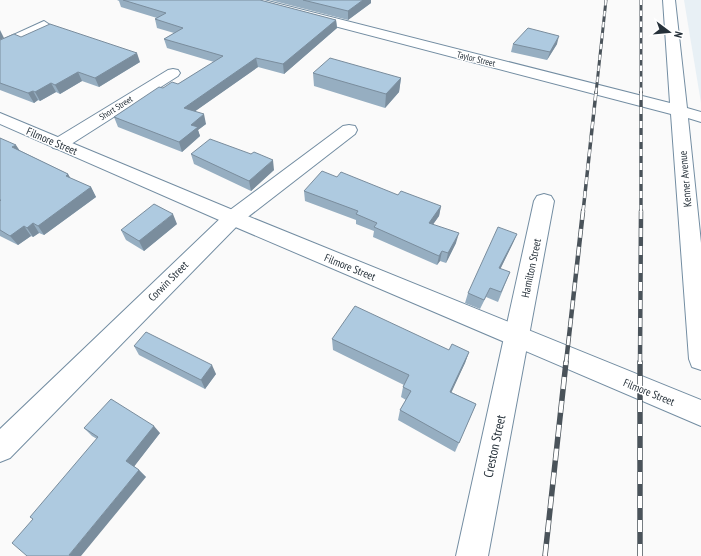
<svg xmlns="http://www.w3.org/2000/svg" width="701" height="556" viewBox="0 0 701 556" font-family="'PT Sans Narrow',sans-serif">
<rect width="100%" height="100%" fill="#fafafa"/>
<path fill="#e8f0f5" d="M684 0H701V103Z"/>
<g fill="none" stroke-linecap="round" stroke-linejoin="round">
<defs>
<path id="street" d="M244 0H264L670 103 663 0H675L687 108 701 112V122L688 118 701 243V370L692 367 689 359 671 114 246 3Z
M44 21 50 25 49 28 0 50V41Z
M173 69 178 70 180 73 178 76 65 148 59 149 53 148 50 144 53 140 168 70Z
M349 125 355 126 357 130 355 134 240 223 10 458 0 462V429L226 213 343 126Z
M544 194 551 196 554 201 488 556H456L534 201 537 196Z"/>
<path id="secondary" d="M0 113 240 213 701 400V426L226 223 0 124Z"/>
</defs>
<use href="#street" stroke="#738da2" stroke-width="2"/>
<use href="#secondary" stroke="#738da2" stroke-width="2"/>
<use href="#street" fill="#fff" fill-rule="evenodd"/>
<use href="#secondary" fill="#fff" fill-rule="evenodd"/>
<defs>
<path id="rail-far3" d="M596 93 606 0
M641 93V0"/>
<path id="rail-far2" d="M583 212 596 92
M641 212V92"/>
<path id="rail-far1" d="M566 363 583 211
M640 363 641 211"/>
<path id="rail" d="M545 556 566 362
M640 556V362"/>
</defs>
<use href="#rail-far3" stroke="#4a535a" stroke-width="3"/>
<use href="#rail-far2" stroke="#4a535a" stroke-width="3.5"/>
<use href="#rail-far1" stroke="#4a535a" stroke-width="4.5"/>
<use href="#rail" stroke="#4a535a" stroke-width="5.5"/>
<use href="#rail-far3" stroke="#fff" stroke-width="2" stroke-dasharray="5.5" stroke-linecap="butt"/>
<use href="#rail-far2" stroke="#fff" stroke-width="2.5" stroke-dasharray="7" stroke-linecap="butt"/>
<use href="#rail-far1" stroke="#fff" stroke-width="3" stroke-dasharray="9" stroke-linecap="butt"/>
<use href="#rail" stroke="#fff" stroke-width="4" stroke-dasharray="12" stroke-linecap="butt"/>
</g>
<path fill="#96aec1" d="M117 0H260L336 20 337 28 284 74 258 67 195 111 206 124 198 130 200 136 182 152 118 127 114 117 163 88 178 84 214 62 167 48 164 39 174 33 157 28 155 19 157 18 121 7 119 1Z
M270 0H371V3L348 20Z
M21 37 140 62 99 87 82 81 60 94 56 92 40 101 38 100 34 103 0 90V40Z
M513 44H557L547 60 511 52Z
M313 73 401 78 399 92 385 108 314 86Z
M0 138 19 150 68 174 70 178 91 187 96 197 44 235 39 233 33 237 31 236 18 245 0 236Z
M191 154H251L274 170 251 191 194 164Z
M337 177 398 195 441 206 439 216 433 224 456 243 446 263 440 261 437 265 373 237 374 231 356 224V220L305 201 304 191Z
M177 224 144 251 126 240 121 230Z
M517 234 513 243 500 269 510 272 498 302 486 297 480 309 465 303 468 293Z
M332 339 469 352 465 363 451 392 476 404 455 452 398 420 400 410 406 400 401 397 403 387 404 385 333 350Z
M134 346 216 374 205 389 139 355Z
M84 428 160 433 134 466 139 470 146 477 33 519 97 439 92 436Z"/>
<path fill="#7a8d9d" d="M363 0H371V3L348 20V11Z
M336 20 337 28 284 74 283 64Z
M0 30 4 38 0 40Z
M559 36 557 44 547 60 550 52Z
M137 53 140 62 99 87 95 78Z
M256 58 258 67 187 117 184 108Z
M78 72 82 81 60 94 55 85Z
M401 78 399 92 385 108 386 94Z
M51 83 56 92 40 101 35 92Z
M33 91 38 100 34 103 28 93Z
M204 114 206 124 198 130 200 136 182 152 179 142 191 125Z
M16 145 22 154 12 147Z
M273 160 274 170 251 191 249 181Z
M68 174 74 184 66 176Z
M91 187 96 197 44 235 38 226Z
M441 206 439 216 427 233 429 223Z
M173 214 177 224 144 251 139 241Z
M33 223 39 233 33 237 27 228Z
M24 226 31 236 18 245 10 236Z
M459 233 456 243 446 263 448 253Z
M517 234 513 243 496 278 499 268Z
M442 251 440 261 437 265 439 256Z
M469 352 465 363 447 402 450 392Z
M212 365 216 374 205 389 201 380Z
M154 426 160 433 133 468 126 461Z
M139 470 146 477 81 556H71L69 555Z"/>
<path fill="#aecae0" stroke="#7a8d9d" d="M123 0H260L336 20 283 64 256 58 184 108 204 114 191 125 198 127 179 142 114 117 159 87 163 88 172 82 178 84 223 56 164 39 183 28 155 19 166 13Z
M303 0H363L348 11Z
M50 24 137 53 95 78 78 72 55 85 51 83 35 92 33 91 28 93 0 83V40L14 34 21 37Z
M528 28 559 36 550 52 513 44Z
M330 58 401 78 386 94 313 73Z
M0 138 16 145 12 147 68 174 66 176 91 187 38 226 33 223 27 228 24 226 10 236 0 230V201L1 200H0Z
M210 139 251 154 254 152 273 160 249 181 191 154Z
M322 171 337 177 341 172 398 195 401 191 441 206 429 223 459 233 448 253 442 251 439 256 374 227 377 223 356 214 358 211 304 191Z
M154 204 173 214 139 241 121 230Z
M498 227 517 234 499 268 510 272 501 292 490 288 484 300 468 293Z
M355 306 449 350 452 344 469 352 450 392 476 404 459 443 400 410 411 391 403 387 409 375 332 339Z
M146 332 212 365 201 380 134 346Z
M111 399 154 426 126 461 139 470 69 555 71 556H27L12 543 33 519 30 517 98 437 84 428Z"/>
<g text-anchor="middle" stroke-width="3" stroke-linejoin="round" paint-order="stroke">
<g font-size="9" fill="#26313a" stroke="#fff">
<text transform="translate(476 59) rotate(14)" y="3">Taylor Street</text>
<text transform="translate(116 108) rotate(-32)" y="3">Short Street</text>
</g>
<g font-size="11" fill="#26313a" stroke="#fff">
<text transform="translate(52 141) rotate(23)" y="4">Filmore Street</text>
<text transform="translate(685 179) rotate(-95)" y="4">Kenner Avenue</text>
<text transform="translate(350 267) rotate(22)" y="4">Filmore Street</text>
<text transform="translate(531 268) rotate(-78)" y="4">Hamilton Street</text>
<text transform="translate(168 281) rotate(-45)" y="4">Corwin Street</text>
<text transform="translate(649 392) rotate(22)" y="4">Filmore Street</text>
</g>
<g font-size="13" fill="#26313a" stroke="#fff">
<text transform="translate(494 446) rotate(-78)" y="5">Creston Street</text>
</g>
</g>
<g transform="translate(669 32) rotate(106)" stroke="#ffffff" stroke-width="3" paint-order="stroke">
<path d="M0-3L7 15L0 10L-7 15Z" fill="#26313a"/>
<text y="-6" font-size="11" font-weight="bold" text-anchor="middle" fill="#26313a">N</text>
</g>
</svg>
